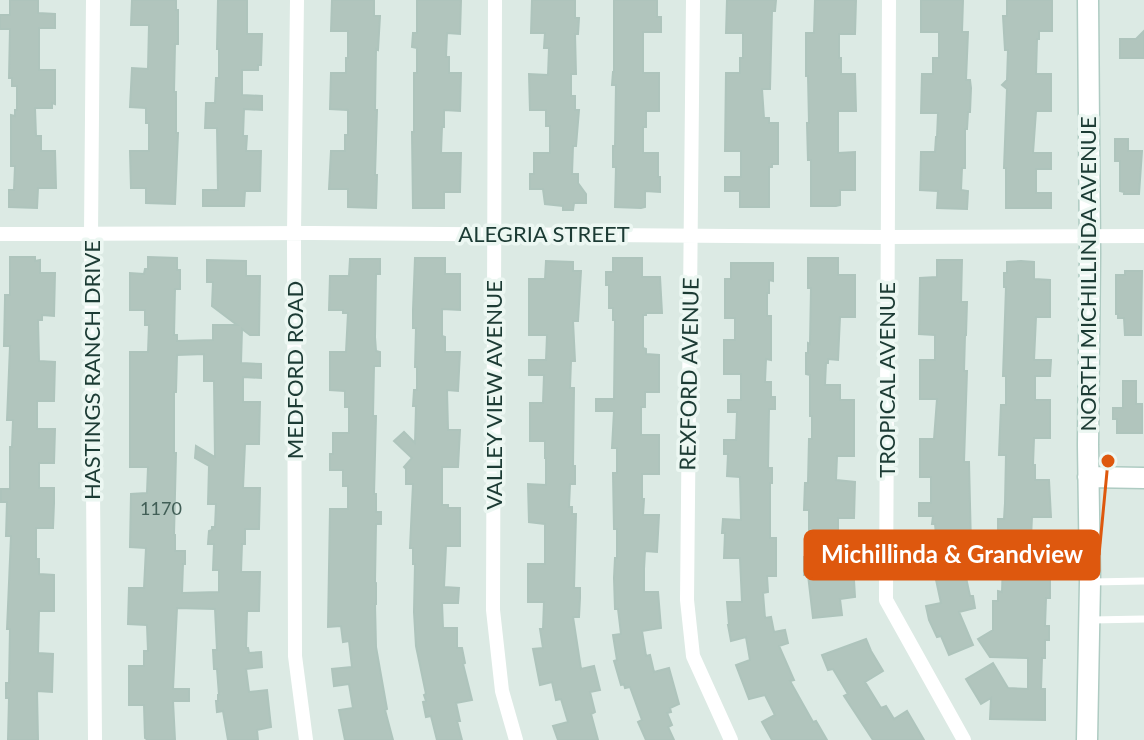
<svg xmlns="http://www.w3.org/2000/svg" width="1144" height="740" viewBox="0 0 1144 740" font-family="Lato,sans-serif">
<rect width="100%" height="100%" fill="#dceae4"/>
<path fill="#b1c5bd" stroke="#aec4bc" stroke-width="2" fill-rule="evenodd" d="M10 0H38V13L55 14V28H39V70H55V104L52 103V108H35L36 136H41V151H55L56 188H38L37 208 9 207V190H14L15 166H11V115L15 116V110H17V86H12V78H9L10 29H0V15H10Z
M132 0H176V10H178V44H175L174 92H176V133H178L175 204 146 203V188H131L130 151H149V123H146V108L130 107 132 68 148 69 149 25H131Z
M218 0H247V34H262L261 65H258V70H242V95L262 96V110L244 109 243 136H247L246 151H261L260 191H245L244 206H203V190H218L217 128H205L206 103H215L216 78H219V49H217Z
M332 0H374V16H380L378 50 376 49 375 110H377L375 175H377L376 208 348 207V189H329L331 151H345V135H348V110L330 109 331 73H346V58H348V31H331Z
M417 0H461L460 34 447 33 446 57H449V73H461L460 111 444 110V127H442L441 153H461L460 192H444V208H413L412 132H414V73H417V48L412 47 413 33H417Z
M532 0H575V18H579L578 34H575L576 74H571V96H575V110H579L576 146H573L572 174H578V183L586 194V203H574L573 210H563V206L545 204 543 189H530V174H534V153H550V126H546V110H530L529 74 548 75 549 48H544L545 33H531Z
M614 0H657V17H661V32H643V73H659V111H646V127H643V153H658V177H660V192L645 191V207L641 208 615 207 616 167H613V146H615L616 85H612L613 72H614Z
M727 0H776L775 11H772L770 89H762L764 118H769V123H778V164H772V167H769V207H740V191H725V177H741V151H725L726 73H740V58H743V33H726Z
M815 0H856L855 34H839V58H841V74H855L856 111H838V153L855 152V190H840V205L836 206H811V160H808L807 123H809L808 76H806V33H814Z
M921 0H963L962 32H968L966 80H970L971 88 970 112H968L967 129H965V168H962L961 190 968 191 967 209 937 208 938 191 920 190 921 152H935L936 137H937L938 113H921L922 74H933V58H939V32H921Z
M1007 0H1052V31H1039V39H1037L1036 74H1051V111H1036L1033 153H1051V169H1036V193H1051V208H1006V168H1004L1007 89 1002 85 1007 80 1008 50H1005L1003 16H1007Z
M1144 31V58H1120V39H1136Z
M1115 139H1128V151H1142L1139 194H1124V192L1120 191V161H1115Z
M10 257H35V261L40 260V273H55L54 316 42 315V320H38L39 361 55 362 54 401H37V429H55L54 463H39V488H54V503L53 528H36V559H39V574L54 575V611H39L38 653 53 654 52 692 37 691 38 740H8L9 698H6V683H9L10 629H7L11 536H6L7 502H1V489H10V447H12L13 420H7L10 346H4L5 299V295H10Z
M148 257 177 258V270H180V289H175L174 335H177V341L213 340V325H237L212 306 213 282H207V260L246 261V276H260L259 335H250L242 329 241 363 261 364V378L243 377V402H260L259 444H245L243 488H260L259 529H245V544H242L241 572H260L259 611H247L246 648H248L249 653 261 652 262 667 246 669 249 692 267 690 271 727 257 730 258 740H228L223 711 217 712 216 701H218V695H219L217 669H214L213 650H217L215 609 177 608 173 689H189V701H173L175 740H148L145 738 144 705H129V666H144V651H148L147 625 128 624 129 588H144L146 548 130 547 131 494 147 493 148 467H130V352H148L149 325H145V310H130V273L144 274 145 269H148ZM204 354V381H214L215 457 196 446 195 458 209 466 208 504H216L215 527H212V530L209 531 208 544H214L213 570H219V592L182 593 183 564H185V551H175V535H174L176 453H174V392H176L177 355Z
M415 258H445V274H460V310L442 309V336L445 337V352H460L458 391 447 390 448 430H460L458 467H442V505H448V508H460V546H446L444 587 459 588 458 603H442L443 628H457V648H462L465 663 463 664 472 700 456 703 460 721H457L462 740H437L431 716 426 717 423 702 426 701 424 695 426 694 416 646 414 612 415 564H413V548H410L413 484H406V469L404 467 412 458 394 441 404 432 415 443 416 406H413L414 390H417V367H415L416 328H413V310Z
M613 258H642V277H660L662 313H646V315H643V348L646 349V354L659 355V392H645V407H641V435H659V474H642V499H644L643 515H659L657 552 645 551 644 569V592H658L661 628 642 631 646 656 650 655 654 672 669 668 679 704 670 708 671 712 667 713 672 725 668 727 674 740H646L638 722 642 720 630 687 625 688 624 684 621 685 614 661 617 660 613 635 621 634 618 609H615L614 578 615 558H617V529H614L613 473H617V448H612L614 411H596V399H614L615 320H613V308H609V285H606V272H613Z
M808 258H838V275H855V317H840L838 360 828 359V363H826L825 385H840V400H854V456H837L836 480 855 482 854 518H838V534H835V560L850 561V564H853L855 597 840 599 842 615 813 618 808 575H804V557H807L809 543V510H804L805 483H808L809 439H812V416H810V375L806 374V353H808V343L810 344 811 288H808Z
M350 259H380V274H376L375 337 376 351 380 352V366H374L373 416H376L374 494H376V512H381V524H376L375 582 376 583V604H375L376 647 387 709 385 710 393 740H345L339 710 353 708 349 684 334 686 332 669 352 667 349 641 343 642 341 626 328 627 330 509H348V486H343V470H330V454H333V433H349V407H345V391L330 390V352H346L348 313H343V310H329L330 276H349Z
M937 260H962L961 302H967L966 335H965L964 371H967L964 462H969L971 546H966L965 573 970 596H973L975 608 959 612 973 645 949 655 941 636 937 637 929 620 926 606 941 603 935 575H918V560H936V535L935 524H932L933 516H919V503H931V477H920V439H934L937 399H920V360H935V335L919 334 920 278 937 277Z
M546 261 573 262V271H581L578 321H573L575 361H571L570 388H574L573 466H575V484H570L569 507H572V514H576L574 588H580V598L579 617H573L581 669 594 666 600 690 590 692 595 712 591 714 598 740H558L553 726 568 722 561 699 556 700 552 682 540 685 533 649 543 648 540 629H543L544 602H528V564H545V524L529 522 528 484 546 485V458H545V441H530V403H543L544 375H529V360H546L547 335H529V279H545Z
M1021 261 1034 262V279L1050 280V317H1036L1034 360H1051L1050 376H1035V400H1050V438H1034L1033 465H1035V480H1049L1051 517H1032L1030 558H1050V598H1046L1045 626H1049V640H1045V658H1042L1041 689H1045V720L990 719 991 698 981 704 966 679 993 663 1008 688 1028 689V658L990 657 978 639 993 630V601H998V591L1002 592 1004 532H998V519H1004L1005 503 1006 455H999L1001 405H1006V376H1003L1006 287H1004V273H1007V262Z
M731 263H773V281L769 280V293H767V316H771V360L766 359 765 382H771V397H775V409H769L768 468H772V483H770V538H776V576H767L768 592 763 593 765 618 771 617 774 632 785 630 788 643 779 646 794 680 790 681 813 722 816 721 827 740H772L762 722 775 715 765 695 749 699 736 665 750 660 746 637 731 641 728 625H729L727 602H742L740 558H724L725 533H722L723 519 741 520 740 477 727 476 728 454H724V440H736L737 412H728V400H741V374H724V340H735V318H725V279H731Z
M1125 271H1142L1141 335H1125L1124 318H1118V314H1116V275H1125Z
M1123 381H1136V404H1142V433H1117V419H1113V408H1123Z
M866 639 871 651 883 671 865 682 881 708 886 706 894 719 907 711 924 740H873L844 696 848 694 833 669 828 670 822 655Z"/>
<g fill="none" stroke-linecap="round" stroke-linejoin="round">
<defs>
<path id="secondary" d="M1088 477 1144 478
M1087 740 1090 582 1088 445 1090 253 1088 0"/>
</defs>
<use href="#secondary" stroke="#aecbc2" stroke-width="23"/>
<path stroke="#fff" stroke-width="7" d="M1092 582 1144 581
M1092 620 1144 619"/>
<path stroke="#fff" stroke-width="14" d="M93 0 91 233 95 740
M297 0 294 233 295 656 306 740
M495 0 493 610 502 691 516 740
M693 0 687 600 693 656 731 740
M889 0 886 600 964 740
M0 234 311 233 887 237 1144 236"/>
<use href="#secondary" stroke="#fff" stroke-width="20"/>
</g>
<g text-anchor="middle" stroke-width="7" stroke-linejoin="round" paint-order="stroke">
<g font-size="18" fill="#415e56">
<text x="161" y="515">1170</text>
</g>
<g font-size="22" fill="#1c3b34" stroke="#ecf7f2">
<text x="544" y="242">ALEGRIA STREET</text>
<text transform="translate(1088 274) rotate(-90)" y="8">NORTH MICHILLINDA AVENUE</text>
<text transform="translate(92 370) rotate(-90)" y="8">HASTINGS RANCH DRIVE</text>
<text transform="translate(295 370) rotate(-90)" y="8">MEDFORD ROAD</text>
<text transform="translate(689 374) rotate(-89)" y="8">REXFORD AVENUE</text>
<text transform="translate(887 380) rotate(-90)" y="8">TROPICAL AVENUE</text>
<text transform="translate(494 395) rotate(-90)" y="8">VALLEY VIEW AVENUE</text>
</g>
</g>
<path fill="none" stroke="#de580e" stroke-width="3" d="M1108 461L1099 555"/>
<circle fill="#de580e" stroke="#ecf7f2" stroke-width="3" cx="1108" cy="461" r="8"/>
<rect fill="#de580e" stroke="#de580e" stroke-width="3" x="805" y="531" width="294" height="48" rx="8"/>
<g font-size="24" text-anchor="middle" font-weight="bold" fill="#fff">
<text x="952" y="563">Michillinda &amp; Grandview</text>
</g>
</svg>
